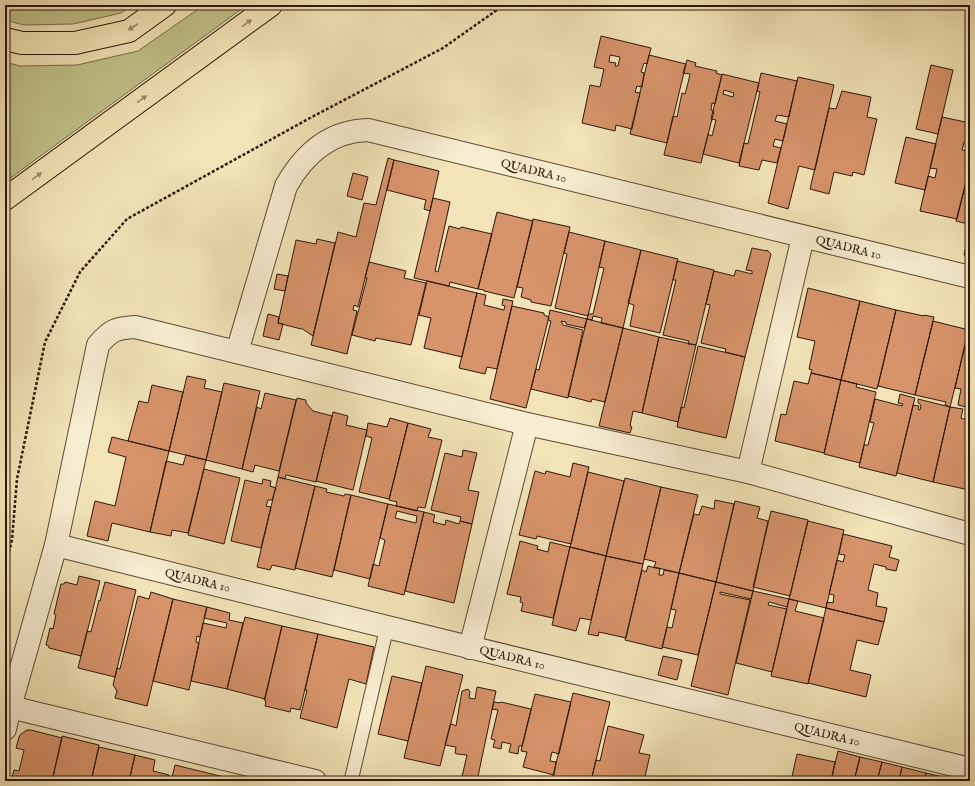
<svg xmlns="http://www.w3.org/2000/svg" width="975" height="786" viewBox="0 0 975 786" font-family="'IM FELL English',serif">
<rect width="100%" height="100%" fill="#f2e4b7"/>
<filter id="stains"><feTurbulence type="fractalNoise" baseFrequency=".005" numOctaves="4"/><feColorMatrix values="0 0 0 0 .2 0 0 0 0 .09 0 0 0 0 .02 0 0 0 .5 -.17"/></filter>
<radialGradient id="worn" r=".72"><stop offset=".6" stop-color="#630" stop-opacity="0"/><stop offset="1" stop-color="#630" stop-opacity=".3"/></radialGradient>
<path fill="#c1c28a" stroke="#786c4b" d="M5 5H132L121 13 73 24 24 25 5 20Z
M204 5H247L5 182V62L20 66 77 65 138 51Z"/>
<path fill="#d7936a" stroke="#2e170c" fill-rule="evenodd" d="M601 36 651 48 647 64 644 63 641 72 644 73 642 87 637 86 635 92 640 93 632 129 616 125 615 131 582 123 590 85 600 87 604 69 594 67ZM610 55 620 57 618 66H615L616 63 609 62Z
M649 55 686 64 667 143 630 134Z
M687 60 696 63 695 66 717 71 716 73 722 75 715 104 712 103 711 110 714 111 701 163 664 155 673 116 677 117 682 93 685 94 688 83 690 74 683 73Z
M931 65 953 70 938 134 916 129Z
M761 73 797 81 789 117 777 115 775 121 787 124 783 141 775 139 773 146 781 148 777 163 762 160 759 170 739 166 744 143 748 144 760 92 757 91Z
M722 74 759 83 739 163 703 154 708 134 712 136 716 120 711 119ZM724 90 734 93 733 97 723 94Z
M798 77 834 85 815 170 799 166 788 209 768 203Z
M842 91 871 97 867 117 877 119 864 175 853 172 852 176 834 172 829 194 810 189 829 108 836 109Z
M970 108V122L967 121Z
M942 117 970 123V143L964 142 962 150 970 152V166L957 219 920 211 928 176 935 178 937 169 930 168Z
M906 137 936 144 925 190 895 183Z
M388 158 394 160 358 307 354 305 353 310 357 311 347 354 311 345 338 232 356 237 364 203 376 205Z
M394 160 439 171 430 211 424 209 426 200 387 190Z
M970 166V218L968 224 956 221Z
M353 173 368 177 362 200 347 196Z
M433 198 450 202 435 271 438 272 449 226 460 229 461 227 492 234 478 289 450 282 449 286 414 278Z
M497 212 533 221 514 298 484 291V290L478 289Z
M533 219 570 227 551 306 531 302V300L521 297 523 288 517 287Z
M970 229V257L964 255Z
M569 232 605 241 588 316 555 308 567 254 564 253Z
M317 239 335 243 313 336 301 328V329L278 323 296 240 316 244Z
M605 241 641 250 623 328 601 323 602 318 593 316 592 320 587 319 588 314H593L604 268 599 267Z
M752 248 767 251V250L771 254 745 357 725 352 726 349 701 343 710 305 706 304 714 271 734 276 736 270 752 274V271L746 270Z
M641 250 678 259 660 333 630 326 634 305 628 303Z
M677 261 714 270 696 345 688 344 689 341 663 335 676 280H673Z
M369 262 406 271 404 278 426 283 411 345 376 338 375 341 352 335 367 278H365Z
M277 274 288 276 285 291 274 289Z
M427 281 477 293 462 357 424 348 431 318 419 315Z
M808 288 860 301 841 380 811 373 812 370 809 369 815 341 797 337Z
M477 293 486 295 484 305 504 310 505 306 502 305 503 299 513 301 497 369 487 367 485 374 459 368Z
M860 301 896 310 877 389 841 380Z
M512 306 544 313V315L549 317 526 408 490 399Z
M550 310 587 319 584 328 566 324V322L561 321 563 325 583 330 568 398 531 389 536 369 539 370 551 321 548 320Z
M896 310 924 316V315L934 317 915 395 878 386Z
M268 314 279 317 278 323 283 324 279 340 263 336Z
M587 319 623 328 605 402 592 399 591 402 568 396Z
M933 321 969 330 950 407 945 405 946 402 915 395Z
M969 326H970V408L958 405 961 389 955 388Z
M623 328 659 337 642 413 633 411 630 426 632 427 630 433 599 426Z
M659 337 696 345 678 422 642 413Z
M698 346 745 357 726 438 677 427 681 407 684 408Z
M811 373 841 380 824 453 775 441 781 414 786 415 794 381 808 384Z
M187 376 206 380 204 388 222 392 206 460 169 451Z
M841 380 857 384 856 387 876 392 860 463 824 454Z
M224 383 260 391 242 469 206 460Z
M152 385 183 392 169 451 128 441 139 401 148 403Z
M265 393 296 400 279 471 255 465 253 472 242 469 257 407 261 409Z
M900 394 915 398 896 476 859 467 864 445H868L874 423 870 422 875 399 902 406 903 404 898 403Z
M297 398 306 400V403L313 411 332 416 316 482 286 475 285 479 278 477Z
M918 399 950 407 933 482 897 473 913 405 919 406 918 409 920 410 921 405 918 403Z
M950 407 963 409 961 418 967 420 970 411V484L969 490 933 482Z
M333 412 348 416 346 425 367 430 353 490 316 481Z
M390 418 408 423 389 499 359 492 372 438 366 436 368 423 387 427Z
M408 423 431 429 428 437 442 440 425 508 418 507 417 511 396 506 397 502 389 500Z
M112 437 169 451 150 532 112 523 108 541 87 536 95 501 115 506 126 457 108 452Z
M463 450 477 453 468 490 479 492 472 524 460 521 461 517 431 510 445 453 462 457Z
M186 455 206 460 188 533 172 530 171 536 150 532 166 461 183 465Z
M573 463 589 467 571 544 537 536 536 539 519 535 535 471 545 474 546 471 570 477Z
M204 469 240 478 224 544 188 535Z
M588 472 624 481 606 556 570 547Z
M278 477 315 486 295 570 272 565 270 570 257 567Z
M625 478 661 487 643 564 606 556Z
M263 479 271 481 270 486 276 488 272 500H268L266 506 271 507 261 548 231 541 245 480 262 484Z
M315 486 327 489 326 492 344 496 345 494 351 495 332 577 295 568Z
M661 487 698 495 679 573 654 567 656 562 644 559Z
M351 495 388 504 370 579 334 570Z
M715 500 734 504 716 582 679 573 694 514 699 515 702 506 714 509Z
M735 501 760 507 757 518 768 521 753 591 716 582Z
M388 504 424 512 404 595 368 586 373 564 379 566 385 540 380 538ZM397 511 417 516 416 523 395 518Z
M771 511 808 520 790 596 753 587Z
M424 512 435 515 433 522 445 525 446 520 459 524 460 521 472 524 454 603 405 591Z
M808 521 844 530 826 608 789 599Z
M843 534 892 546 889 557 899 560 896 571 886 569V567L874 564 870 581 868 590 878 593 876 606 887 608 884 622 826 608 827 602 833 603 834 595 829 594 837 560 843 562 845 555 839 554Z
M520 541 538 546 537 549 548 552 550 542 570 547 553 618 521 611 523 603 520 602 521 597 507 594Z
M570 547 606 556 591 620 580 618 576 631 552 625Z
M606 556 643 564 626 638 599 632 598 636 588 634Z
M648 566 660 569 659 575H663L664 570 679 573 662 649 625 640 642 570 646 572Z
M679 573 716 582 698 655 662 647 667 627 672 628 676 610 671 609Z
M79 576 100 581 81 656 49 648V646L46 645 50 628 53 629 56 615 54 614 61 584H64L65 582 77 585Z
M105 582 136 590 115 677 78 668 87 631 91 632 99 600 100 601Z
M716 582 753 591 751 599 720 592V594L750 600 728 695 691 686Z
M753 591 789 599 787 607 769 602 768 605 787 609 772 672 736 663Z
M151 592 173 599 147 706 115 698 117 691 113 685 117 668 120 669 138 596 149 599Z
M173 599 207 607 200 637 197 636 196 642 199 643 189 690 153 681Z
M789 599 798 601 795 611 824 618 808 684 771 676Z
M207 607 230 613 229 620 243 623 227 689 191 681 203 623 226 628 227 623 204 618Z
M826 608 884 622 878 645 857 640 850 670 871 675 866 697 808 683Z
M245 617 282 626 265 699 227 689Z
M282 626 318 634 300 710 291 708 290 712 265 706 266 700H264L265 697Z
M318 634 374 647 366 684 349 679 337 728 300 718 307 690H305Z
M663 656 682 660 677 680 658 675Z
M426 666 463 675 440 766 404 758Z
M392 676 422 683 408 741 378 734Z
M477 687 496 691 477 781H461L467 755 457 754 455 753 456 747 445 745 450 725 452 724 456 726 462 691 468 689 470 692 469 698 475 699Z
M573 693 610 702 591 781H574L553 776Z
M535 694 571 702 559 754 552 752 550 761 556 762 554 775 523 767 527 752 521 751Z
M494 702 500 703 501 702 531 709 522 746H519L518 754 509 752 511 744 502 742 501 749 493 747 495 740 491 739 498 710 492 709Z
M608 726 644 735 639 753 650 755 644 781H591L596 760 600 761Z
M27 730H31L62 738 52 781H11L14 770 19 771 24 750 16 748 19 737 21 734Z
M62 736 99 745 91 781H52Z
M99 747 135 755 129 781H91Z
M838 751 860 757 854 781H831Z
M797 754 835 762 831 781H791Z
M135 755 155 760 153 771 169 775 168 781H129Z
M860 757 882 762 877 781H854Z
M882 762 902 767 899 781H877Z
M175 765 224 777 223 781H171Z
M902 767 926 773 924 781H899Z
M926 773 947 778V781H924Z
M224 777 242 781H223Z
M947 778 962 781H947Z"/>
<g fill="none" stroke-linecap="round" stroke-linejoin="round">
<defs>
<path id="service" d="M351 781 387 627"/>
<g id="minor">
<path id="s1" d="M237 352 286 186C304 154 330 131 368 130L970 277"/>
<path d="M748 472 803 237"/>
<path id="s2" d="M56 545 387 627 970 769"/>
<path d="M470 648 527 424"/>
<path d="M10 707 315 781"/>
<path d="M5 729 10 707 56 545 98 345C111 330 116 328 135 327L527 424 748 472 970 534"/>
</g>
<path id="trunk" d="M5 39 22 43H75L129 31 165 5
M5 199 271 5"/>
</defs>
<use href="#service" stroke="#5f4a37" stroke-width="15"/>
<use href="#minor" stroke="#5f4a37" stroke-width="24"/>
<use href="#trunk" stroke="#2e170c" stroke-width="24"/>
<path stroke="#2e170c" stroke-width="2.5" stroke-dasharray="3 2" stroke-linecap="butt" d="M5 567 12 540 17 479 45 342 80 272 127 219 310 118 443 48 504 5"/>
<use href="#service" stroke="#f7edd0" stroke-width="13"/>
<use href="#minor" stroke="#f7edd0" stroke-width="22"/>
<use href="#trunk" stroke="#f2e4b7" stroke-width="22"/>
</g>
<defs><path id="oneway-solid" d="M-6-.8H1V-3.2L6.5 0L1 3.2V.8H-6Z"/></defs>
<g fill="#9a886a">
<use href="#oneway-solid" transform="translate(247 23) rotate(-36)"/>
<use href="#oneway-solid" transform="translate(133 27) rotate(147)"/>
<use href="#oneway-solid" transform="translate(142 99) rotate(-36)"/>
<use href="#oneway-solid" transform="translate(37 176) rotate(-36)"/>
</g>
<g text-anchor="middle" stroke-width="3.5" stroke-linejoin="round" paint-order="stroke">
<g font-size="12" fill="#2e170c" stroke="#f7edd0">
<text dy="4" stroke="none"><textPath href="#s1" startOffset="448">QUADRA 10</textPath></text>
<text dy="4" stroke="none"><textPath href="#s1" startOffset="772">QUADRA 10</textPath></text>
<text dy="4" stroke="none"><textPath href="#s2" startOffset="146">QUADRA 10</textPath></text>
<text dy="4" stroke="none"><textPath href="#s2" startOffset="470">QUADRA 10</textPath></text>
<text dy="4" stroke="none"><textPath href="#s2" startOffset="794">QUADRA 10</textPath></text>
</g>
</g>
<rect width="975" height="786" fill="none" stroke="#f2e4b7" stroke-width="20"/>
<rect x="6" y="6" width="963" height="774" fill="none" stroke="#2e170c" stroke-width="2"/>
<rect x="10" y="10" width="955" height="766" fill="none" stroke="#2e170c"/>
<rect width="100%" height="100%" filter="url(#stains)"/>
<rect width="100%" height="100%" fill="url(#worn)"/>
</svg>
